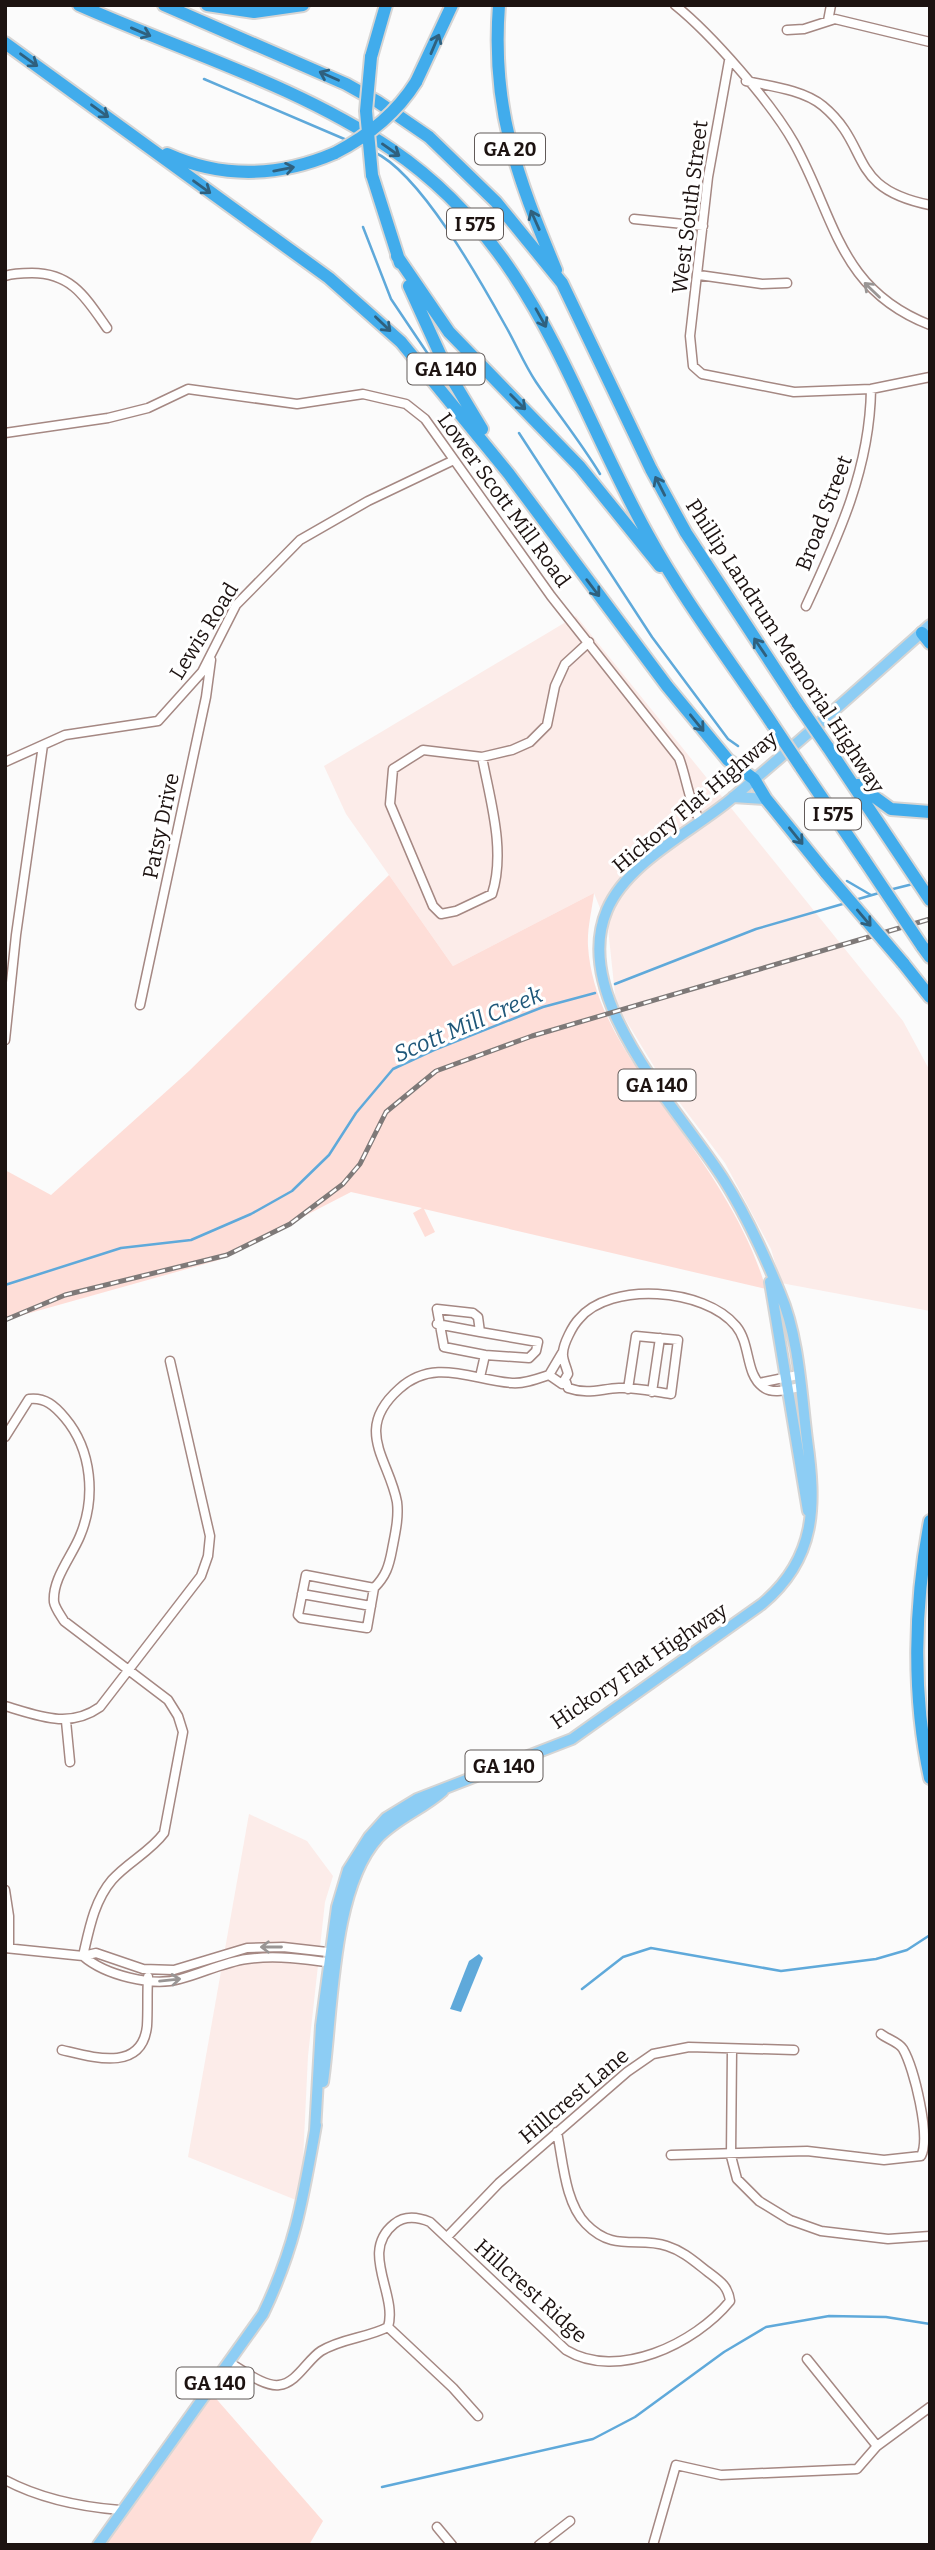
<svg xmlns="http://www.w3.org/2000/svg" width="935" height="2550" viewBox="0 0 935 2550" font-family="Bitter,serif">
<rect width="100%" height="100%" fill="#fbfbfb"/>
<path fill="#fcece9" d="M576 616 903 1021 930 1071V1311L781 1283 771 1249 725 1163 661 1078 616 1004 608 928 594 893 453 966 346 814 324 766Z
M249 1814 307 1841 333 1876 325 1902 308 2056 301 2202 188 2157Z"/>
<path fill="#feded8" d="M389 875 453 966 594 893C592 910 587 929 588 946 592 1012 637 1069 674 1121 710 1172 748 1227 766 1289L424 1209 435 1232 425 1237 413 1213 422 1208 351 1192 219 1260 5 1320V1170L51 1195 189 1071Z
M212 2394 323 2521 309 2545H97Z"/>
<path fill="#5fa9da" d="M479 1954 483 1958 461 2012 450 2009 469 1961Z"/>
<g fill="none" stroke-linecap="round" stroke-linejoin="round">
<path stroke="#5fa9da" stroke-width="2.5" d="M204 79 349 141
M374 152C420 173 480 280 505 325 516 344 524 364 536 382 557 413 580 441 600 474
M363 227 391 299 432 360
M519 433 652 637 728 739 738 746
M847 881 871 895
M889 890 913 884
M855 900 879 893
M615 984 756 929 846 903
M5 1285 121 1248 191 1240 251 1214 292 1191 329 1155 356 1113 393 1069 434 1050 543 1007 595 993
M582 1989 623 1957 651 1948 781 1971 876 1959 907 1950 930 1935
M382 2487 593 2439 635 2417 724 2352 766 2327 829 2316 886 2317 930 2324"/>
<defs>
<path id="minor" d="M675 5C711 34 771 102 794 143 836 219 838 289 930 325
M828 21 831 5
M787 30 804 29 835 19 930 42
M729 61 708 177 690 336 693 366 702 374 794 392 871 389 930 377
M746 81C770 86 804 90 823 106 872 147 846 188 930 205
M634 219 703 226
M699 275 762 284 787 283
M5 276C14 273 22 273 32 273 72 273 86 298 107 328
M5 433 108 418 148 408 188 389 297 404 363 394 406 404 425 419 551 596 679 758C686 776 690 806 700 820
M806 606C839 535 870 468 871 389
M482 757C490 800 506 851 492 894L456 911 441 914 433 906 390 804 393 769 423 750 482 757 512 750 530 742 547 725 555 686 565 664 589 642
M5 762 65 735 158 721 202 672 236 605 300 540 368 501 454 460
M140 1005 206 697 211 660
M5 1040 16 935 43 745
M437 1324 480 1332
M549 1375 562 1353
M480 1377 485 1355 444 1347 437 1309 473 1313 478 1317 480 1332 538 1342 536 1351 529 1358 485 1355
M566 1382 568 1388C588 1395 600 1389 619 1388 636 1387 655 1392 671 1394L678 1340 636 1336 628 1389
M759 1383 798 1375
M652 1392 660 1338
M5 1437 29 1399C45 1397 55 1406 65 1418 92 1450 96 1498 80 1536 72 1556 52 1579 54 1602 55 1608 61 1616 64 1621L168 1700 178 1716 183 1732 164 1833C150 1852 128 1862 112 1880 94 1901 89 1930 83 1956
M306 1575 374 1588 367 1628 301 1618 298 1615Z
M374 1588C386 1576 389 1566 392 1550 395 1534 399 1518 397 1502 389 1459 353 1430 399 1389 434 1357 472 1380 512 1383 524 1384 537 1379 549 1375L562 1384 568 1374C567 1368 562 1359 563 1353 563 1344 573 1325 579 1319 610 1281 705 1288 736 1326 751 1344 745 1374 763 1387 773 1395 789 1389 800 1387
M302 1594 371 1606
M5 1706C39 1716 69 1729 100 1707L201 1576 208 1556 210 1536 170 1361
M66 1721 70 1762
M5 1890 9 1916V1948
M5 1948 83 1956 96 1953 143 1969 174 1970 247 1948 283 1947 336 1953
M83 1956C105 1975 152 1987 180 1979 203 1973 224 1962 247 1959 276 1955 305 1959 333 1963
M62 2050C92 2057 142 2073 147 2026 148 2010 147 1993 148 1977
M732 2050 731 2156 737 2179 759 2201 790 2220 821 2231 888 2239 930 2236
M671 2155 807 2151 884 2160 921 2156C931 2137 914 2068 903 2049 899 2042 887 2039 881 2034
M447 2237 499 2183 627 2072 653 2054 689 2047 794 2050
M807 2359 877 2446
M230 2363C243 2370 264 2387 279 2385 297 2383 307 2360 321 2351 342 2338 367 2338 388 2327
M478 2416 453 2388 388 2327C398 2294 359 2252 394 2224 405 2215 418 2217 430 2222L566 2350C617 2381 695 2344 730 2301 728 2286 720 2281 708 2272 695 2262 683 2251 667 2246 638 2236 614 2253 586 2224 565 2203 563 2161 557 2132
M5 2480C39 2498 82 2507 120 2510
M437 2527 452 2545
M539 2545 570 2521
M653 2545 676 2465 721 2475 857 2469 877 2446 930 2407"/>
<path id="major" d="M733 797 766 799
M770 1282 808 1511
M323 2082C333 2013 331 1890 378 1838 397 1818 423 1809 443 1791
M315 2131 321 2026 337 1907 348 1870 369 1837 386 1818 417 1799 572 1739 762 1604C817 1558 816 1505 807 1440 801 1392 799 1337 780 1293 764 1254 746 1215 724 1180 680 1110 569 999 607 910 627 862 693 831 731 799 799 743 864 684 930 625
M98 2545 263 2314C296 2245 303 2198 316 2125"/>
<path id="highway" d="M79 5C182 51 297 85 391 149 536 248 568 391 648 535 684 601 731 662 773 725
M164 5 346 84 378 102 429 137 496 202 562 283 651 469 686 533 798 704
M207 5 254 12 303 5
M499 5C491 109 517 176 556 270
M5 43 329 278 401 342 509 474 667 686 728 760 754 779 766 799 826 873
M371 57 386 5
M416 82 452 5
M167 154C223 179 279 177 335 153
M372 175 400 263
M397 256 449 332 580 467 660 566
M409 286 449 374 482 429
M922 633 930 643
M827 746 930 900
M801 767 865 861
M858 785 891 809 930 812
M922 946 930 957
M903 963 930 997
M930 1521C914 1605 912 1695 930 1778"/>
</defs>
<use href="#minor" stroke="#a58883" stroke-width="11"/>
<use href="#major" stroke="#d6d5d4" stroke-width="14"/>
<use href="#highway" stroke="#d6d5d4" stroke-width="16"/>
<use href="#minor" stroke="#fff" stroke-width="8"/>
<use href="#major" stroke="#8dcdf4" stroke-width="10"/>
<use href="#highway" stroke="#41acec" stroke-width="12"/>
<defs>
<path id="rail" d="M5 1320 65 1295 227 1255 290 1224 343 1184 360 1164 386 1112 436 1071 532 1036 930 919"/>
</defs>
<use href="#rail" stroke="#7e7978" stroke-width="5"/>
<use href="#rail" stroke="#fff" stroke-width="2.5" stroke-dasharray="8" stroke-linecap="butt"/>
<defs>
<path id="highway-bridge" d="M371 57 366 111 372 175
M335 153C368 136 396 114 416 82
M798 704 827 746
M773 725 801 767
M865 861 922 946
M826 873 903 963"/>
</defs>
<use href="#highway-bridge" stroke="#d6d5d4" stroke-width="16" stroke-linecap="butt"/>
<use href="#highway-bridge" stroke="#41acec" stroke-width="12"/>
</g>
<defs><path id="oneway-shaft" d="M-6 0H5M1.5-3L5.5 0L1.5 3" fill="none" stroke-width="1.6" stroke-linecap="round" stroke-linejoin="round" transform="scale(1.75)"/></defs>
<g stroke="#2f607e">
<use href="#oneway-shaft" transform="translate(141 32) rotate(23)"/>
<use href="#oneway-shaft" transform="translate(435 44) rotate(-67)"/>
<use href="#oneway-shaft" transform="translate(29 60) rotate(36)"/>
<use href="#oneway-shaft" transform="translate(329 76) rotate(-156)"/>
<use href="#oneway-shaft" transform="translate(100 111) rotate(36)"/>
<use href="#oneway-shaft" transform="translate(391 150) rotate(35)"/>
<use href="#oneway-shaft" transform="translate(284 169) rotate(-11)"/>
<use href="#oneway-shaft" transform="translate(202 187) rotate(36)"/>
<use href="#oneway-shaft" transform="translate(535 220) rotate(-114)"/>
<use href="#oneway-shaft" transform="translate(541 318) rotate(61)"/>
<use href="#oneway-shaft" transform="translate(383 324) rotate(44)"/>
<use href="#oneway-shaft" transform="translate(518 402) rotate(45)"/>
<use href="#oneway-shaft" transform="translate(660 486) rotate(-117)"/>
<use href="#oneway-shaft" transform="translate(593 588) rotate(53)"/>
<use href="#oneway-shaft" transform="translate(760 647) rotate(-124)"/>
<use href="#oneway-shaft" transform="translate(697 723) rotate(51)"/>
<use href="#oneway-shaft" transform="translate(796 836) rotate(51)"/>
<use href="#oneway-shaft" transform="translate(864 918) rotate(50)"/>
</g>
<g stroke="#999594">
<use href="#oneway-shaft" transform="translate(872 290) rotate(-136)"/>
<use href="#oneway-shaft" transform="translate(271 1947) rotate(180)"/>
<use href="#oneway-shaft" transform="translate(170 1980) rotate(-6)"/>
</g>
<g text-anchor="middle" stroke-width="6" stroke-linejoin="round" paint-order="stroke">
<g fill="#fff" stroke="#615a58" stroke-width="2">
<rect x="475" y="133.5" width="70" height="31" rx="5"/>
<rect x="447" y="208.5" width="56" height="31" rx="5"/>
<rect x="407.5" y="353.5" width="77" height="31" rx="5"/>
<rect x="805" y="798.5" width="56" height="31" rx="5"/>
<rect x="618.5" y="1069.5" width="77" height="31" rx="5"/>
<rect x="465.5" y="1750.5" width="77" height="31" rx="5"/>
<rect x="176.5" y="2367.5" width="77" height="31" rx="5"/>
</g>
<g font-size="19" font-weight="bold" fill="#1d1311">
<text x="510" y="156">GA 20</text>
<text x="475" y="231">I 575</text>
<text x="446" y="376">GA 140</text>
<text x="833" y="821">I 575</text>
<text x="657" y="1092">GA 140</text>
<text x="504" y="1773">GA 140</text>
<text x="215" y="2390">GA 140</text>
</g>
<g font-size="21" fill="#1d1311" stroke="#fff">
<text transform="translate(690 207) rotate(-83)" y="7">West South Street</text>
<text transform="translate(504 500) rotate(54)" y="7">Lower Scott Mill Road</text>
<text transform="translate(824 513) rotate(-69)" y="7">Broad Street</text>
<text transform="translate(204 631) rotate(-58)" y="7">Lewis Road</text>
<text transform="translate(785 646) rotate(57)" y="7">Phillip Landrum Memorial Highway</text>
<text transform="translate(695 802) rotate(-40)" y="7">Hickory Flat Highway</text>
<text transform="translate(161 826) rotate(-78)" y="7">Patsy Drive</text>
<text transform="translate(639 1666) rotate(-34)" y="7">Hickory Flat Highway</text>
<text transform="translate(574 2096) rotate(-40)" y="7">Hillcrest Lane</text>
<text transform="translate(531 2291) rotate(42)" y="7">Hillcrest Ridge</text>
</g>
<g font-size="23" font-style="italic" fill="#1f5779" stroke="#fff">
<text transform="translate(468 1024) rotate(-23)" y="8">Scott Mill Creek</text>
</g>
</g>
<rect width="935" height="2550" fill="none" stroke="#1d1311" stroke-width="14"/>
</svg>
